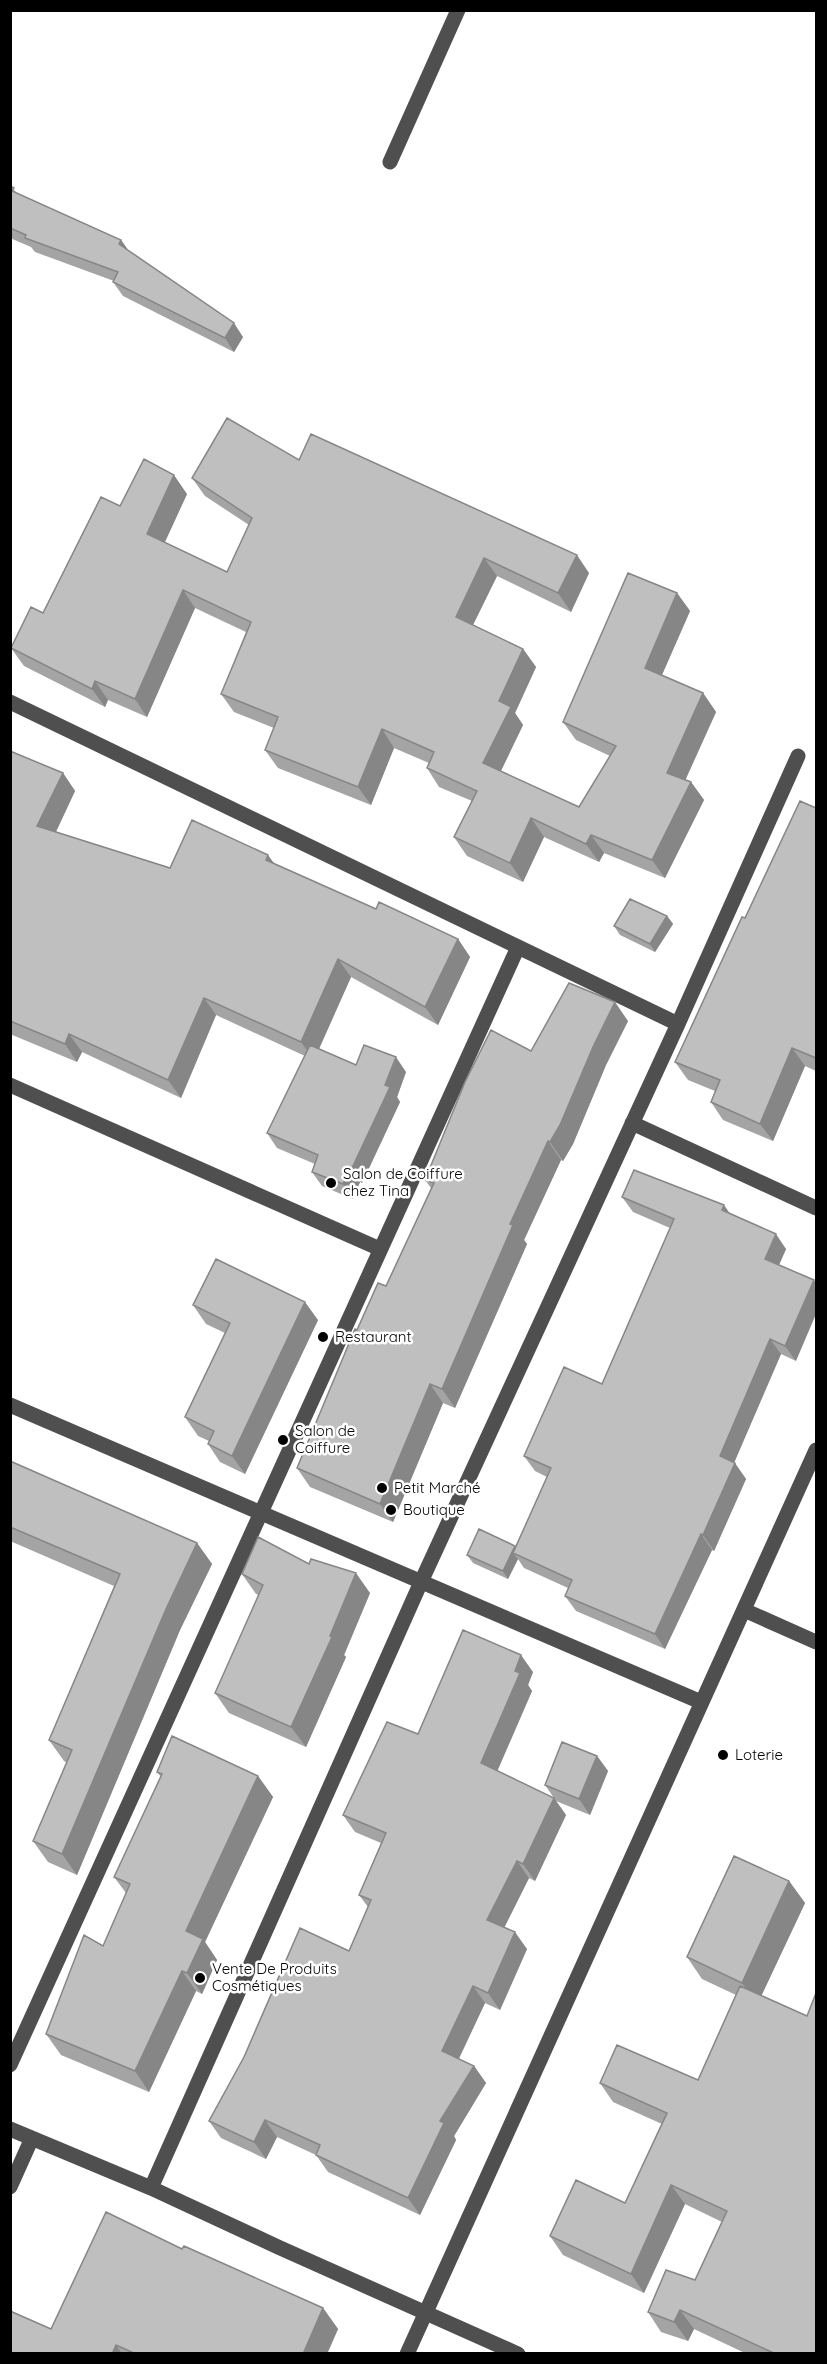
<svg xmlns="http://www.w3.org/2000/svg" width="827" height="2364" viewBox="0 0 827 2364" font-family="Quicksand,sans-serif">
<rect width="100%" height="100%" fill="#fff"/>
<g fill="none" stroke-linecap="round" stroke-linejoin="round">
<path stroke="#4f4f4f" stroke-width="15" d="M390 162 458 10
M10 702 678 1024
M10 1085 380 1249
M632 1123 816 1208
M10 1405 701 1702
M744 1610 816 1642
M10 2065 518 947
M10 2129 151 2188 278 2247 518 2354
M10 2187 32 2138
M151 2188 421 1582 678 1024 798 756
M407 2354 816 1450"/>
</g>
<path fill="#a4a4a4" d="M10 186 18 194 121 240 128 250 243 337 234 352 123 296 113 282 114 281 35 252 31 247 10 238Z
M299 460 589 573 571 612 497 576 473 625 523 649 536 667 515 713 523 725 501 771 579 807 610 756 576 740 563 722 677 593 690 611 662 675 703 693 716 712 685 780 691 782 704 800 665 878 604 853 599 862 544 837 523 882 467 856 454 837 472 801 439 787 427 768 429 763 394 748 371 805 278 768 265 750 274 728 234 712 221 694 246 632 195 608 147 717 108 700 105 707 24 666 11 648 43 613 120 506 187 494 164 543 227 572 249 525 205 496 192 478Z
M10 751 63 773 75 791 56 832 170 868 274 864 376 909 458 939 470 957 438 1025 351 977 319 1049 356 1065 406 1072 397 1097 400 1102 362 1183 360 1182 353 1199 322 1186 312 1172 315 1164 277 1148 267 1133 305 1056 216 1015 181 1098 82 1052 77 1062 10 1034Z
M816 808V1071L805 1066 773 1141 723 1120 711 1102 715 1091 688 1080 675 1062 745 918Z
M667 916 673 924 655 952 620 935 614 926Z
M628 1021 606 1065 573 1144 563 1161 561 1160 524 1240 527 1244 455 1408 443 1403 393 1522 310 1487 297 1468 357 1330 386 1286 431 1188 425 1180 531 1051Z
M622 1197 730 1214 786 1249 779 1265 796 1361 781 1354 734 1463 746 1479 714 1551 712 1550 665 1649 576 1611 565 1596 568 1588 524 1568 518 1559 508 1579 473 1563 467 1555 515 1546 516 1548 547 1477 535 1471 524 1456 602 1384 670 1228 633 1212Z
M193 1305 318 1320 245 1474 220 1462 208 1444 209 1441 198 1436 185 1417 225 1333 206 1324Z
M10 1461 197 1543 212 1564 180 1630 77 1875 48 1862 33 1841 67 1763 64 1761 49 1740 114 1586 10 1541Z
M309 1564 370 1593 344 1655 346 1657 306 1747 229 1713 215 1693 259 1595 256 1594 242 1574Z
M533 1672 528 1685 532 1691 497 1771 554 1798 545 1785 597 1756 608 1771 590 1815 556 1801 566 1815 535 1881 529 1878 504 1928 527 1949 500 2010 485 2003 459 2059 474 2066 486 2083 454 2136 456 2140 420 2215 328 2172 316 2155 277 2137 266 2159 221 2138 209 2121 349 1951 368 1907 359 1895 381 1843 355 1832 343 1815 418 1734Z
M157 1772 258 1776 273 1797 205 1942 217 1960 202 1994 196 1991 149 2092 61 2055 46 2034 103 1946 126 1893 114 1877 161 1777Z
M789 1881 805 1903 761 1996 816 2354H747L694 2329 688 2341 661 2332 648 2312 695 2280 722 2222 685 2204 644 2293 563 2255 550 2236 625 2203 662 2124 613 2102 600 2083 698 2080 736 1995 702 1979 687 1957Z
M182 2249 323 2308 338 2329 327 2354H10Z"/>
<path fill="#868686" d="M121 240 131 254 119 244Z
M234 323 243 337 234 352 225 338Z
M174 475 187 494 160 553 147 534Z
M577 555 589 573 571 612 558 593Z
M484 558 497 576 468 635 456 617Z
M183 590 195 608 147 717 135 699Z
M677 593 690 611 657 686 645 668Z
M523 649 536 667 515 713 523 725 496 781 483 763 499 701Z
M95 681 108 700 105 707 92 689Z
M703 693 716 712 680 792 667 773Z
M382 729 394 748 371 805 358 787Z
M63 773 75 791 50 844 37 826Z
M691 782 704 800 665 878 652 860Z
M531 818 544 837 523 882 510 863Z
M591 835 604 853 599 862 586 844Z
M268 855 281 873 266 860Z
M667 916 673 924 655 952 650 944Z
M458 939 470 957 438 1025 425 1007Z
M338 959 351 977 314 1060 301 1042Z
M204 998 216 1015 181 1098 168 1080Z
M615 1002 628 1021 606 1065 573 1144 563 1161 550 1142 593 1047Z
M69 1034 82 1052 77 1062 65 1044Z
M792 1048 805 1066 773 1141 760 1124Z
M396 1057 406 1072 397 1097 400 1102 362 1183 352 1168 385 1085Z
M548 1141 561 1160 524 1240 527 1244 455 1408 442 1389 510 1224Z
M350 1167 360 1182 353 1199 343 1184Z
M724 1205 735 1221 722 1210Z
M776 1234 786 1249 775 1274 765 1259Z
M814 1280 816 1284V1314L796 1361 785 1346Z
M305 1302 318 1320 245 1474 232 1456Z
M770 1339 781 1354 730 1472 720 1456Z
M430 1384 443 1403 393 1522 380 1504Z
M735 1463 746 1479 714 1551 703 1535Z
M701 1534 712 1550 665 1649 655 1634Z
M197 1543 212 1564 180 1630 77 1875 62 1854 166 1609Z
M515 1546 520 1554 513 1553 518 1559 508 1579 503 1571Z
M356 1573 370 1593 344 1655 346 1657 306 1747 291 1727Z
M521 1655 533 1672 528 1685 532 1691 493 1781 481 1763 515 1671Z
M597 1756 608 1771 590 1815 579 1799Z
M258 1776 273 1797 205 1942 217 1960 202 1994 187 1973 186 1931Z
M554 1798 566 1815 535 1881 523 1864Z
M517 1861 529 1878 499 1938 487 1920Z
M789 1881 805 1903 757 2005 742 1983Z
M515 1932 527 1949 500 2010 488 1993Z
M182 1971 196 1991 149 2092 135 2071Z
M473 1986 485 2003 454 2068 442 2051Z
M474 2066 486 2083 454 2136 456 2140 420 2215 408 2198 440 2121Z
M265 2120 277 2137 266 2159 254 2142Z
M671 2185 685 2204 644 2293 631 2274Z
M323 2308 338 2329 327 2354H303Z
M680 2310 694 2329 688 2341 674 2322Z
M116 2345 122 2354H112Z"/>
<path fill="#bfbfbf" stroke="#868686" stroke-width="1.5" d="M10 186 14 188 12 191 121 240 119 244 234 323 225 338 113 282 118 272 25 238 26 235 10 228Z
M227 418 299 460 311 434 577 555 558 593 484 558 456 617 523 649 499 701 511 707 483 763 579 807 616 746 563 722 628 573 677 593 645 668 703 693 667 773 691 782 652 860 591 835 586 844 531 818 510 863 454 837 477 791 427 768 434 752 382 729 358 787 265 750 278 717 221 694 251 622 183 590 135 699 95 681 92 689 11 648 31 607 43 613 101 497 120 506 144 459 174 475 147 534 227 572 252 518 192 478Z
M10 751 63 773 37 826 170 868 192 820 268 855 266 860 376 909 379 902 458 939 425 1007 338 959 301 1042 204 998 168 1080 69 1034 65 1044 10 1021Z
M800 801 816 808V1058L792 1048 760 1124 711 1102 720 1080 675 1062 742 917 745 918Z
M630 899 667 916 650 944 614 926Z
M569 983 615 1002 593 1047 560 1125 550 1142 548 1141 510 1224 513 1225 442 1389 430 1384 380 1504 297 1468 355 1329 357 1330 378 1283 386 1286 434 1183 425 1180 465 1082 491 1030 531 1051Z
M310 1045 356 1065 364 1045 396 1057 385 1085 390 1087 352 1168 350 1167 343 1184 312 1172 318 1155 267 1133Z
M634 1170 724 1205 722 1210 776 1234 765 1259 814 1280 785 1346 770 1339 720 1456 735 1463 703 1535 701 1534 655 1634 565 1596 572 1580 513 1553 551 1468 524 1456 564 1367 602 1384 674 1219 622 1197Z
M216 1259 305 1302 232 1456 208 1444 214 1431 185 1417 230 1323 193 1305Z
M10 1461 197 1543 166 1609 62 1854 33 1841 72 1750 49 1740 120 1574 10 1527Z
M479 1529 515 1546 503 1571 467 1555Z
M258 1537 309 1564 311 1559 356 1573 330 1636 332 1637 291 1727 215 1693 263 1585 242 1574Z
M463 1630 521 1655 515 1671 520 1673 481 1763 554 1798 523 1864 517 1861 487 1920 515 1932 488 1993 473 1986 442 2051 474 2066 440 2121 444 2123 408 2198 316 2155 320 2145 265 2120 254 2142 209 2121 244 2057 300 1928 349 1951 371 1900 359 1895 386 1833 343 1815 387 1722 418 1734Z
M172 1736 258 1776 186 1931 203 1939 187 1973 182 1971 135 2071 46 2034 84 1935 103 1946 130 1884 114 1877 162 1774 157 1772Z
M562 1742 597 1756 579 1799 545 1785Z
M734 1856 789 1881 742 1983 687 1957Z
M740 1986 807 2016 816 1993V2354H776L680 2310 674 2322 648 2312 666 2270 695 2280 727 2211 671 2185 631 2274 550 2236 576 2180 625 2203 667 2113 600 2083 617 2045 698 2080Z
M106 2212 182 2249 184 2246 323 2308 303 2354H136L116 2345 112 2354H10V2311L51 2329Z"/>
<g fill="#000" stroke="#fff" stroke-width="2">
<circle cx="331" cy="1183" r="6"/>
<circle cx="323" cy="1337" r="6"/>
<circle cx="283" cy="1440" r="6"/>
<circle cx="382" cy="1488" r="6"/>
<circle cx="391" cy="1510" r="6"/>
<circle cx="723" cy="1755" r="6"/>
<circle cx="200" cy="1978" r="6"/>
</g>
<g text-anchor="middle" stroke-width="5" stroke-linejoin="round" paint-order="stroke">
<g font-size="15" fill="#000" stroke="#fff" text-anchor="start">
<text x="343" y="1179">Salon de Coiffure<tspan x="343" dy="17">chez Tina</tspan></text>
<text x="335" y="1342">Restaurant</text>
<text x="295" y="1436">Salon de<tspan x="295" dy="17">Coiffure</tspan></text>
<text x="394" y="1493">Petit Marché</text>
<text x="403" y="1515">Boutique</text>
<text x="735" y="1760">Loterie</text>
<text x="212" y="1974">Vente De Produits<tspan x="212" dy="17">Cosmétiques</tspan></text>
</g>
</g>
<rect width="827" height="2364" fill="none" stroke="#000000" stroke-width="24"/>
</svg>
